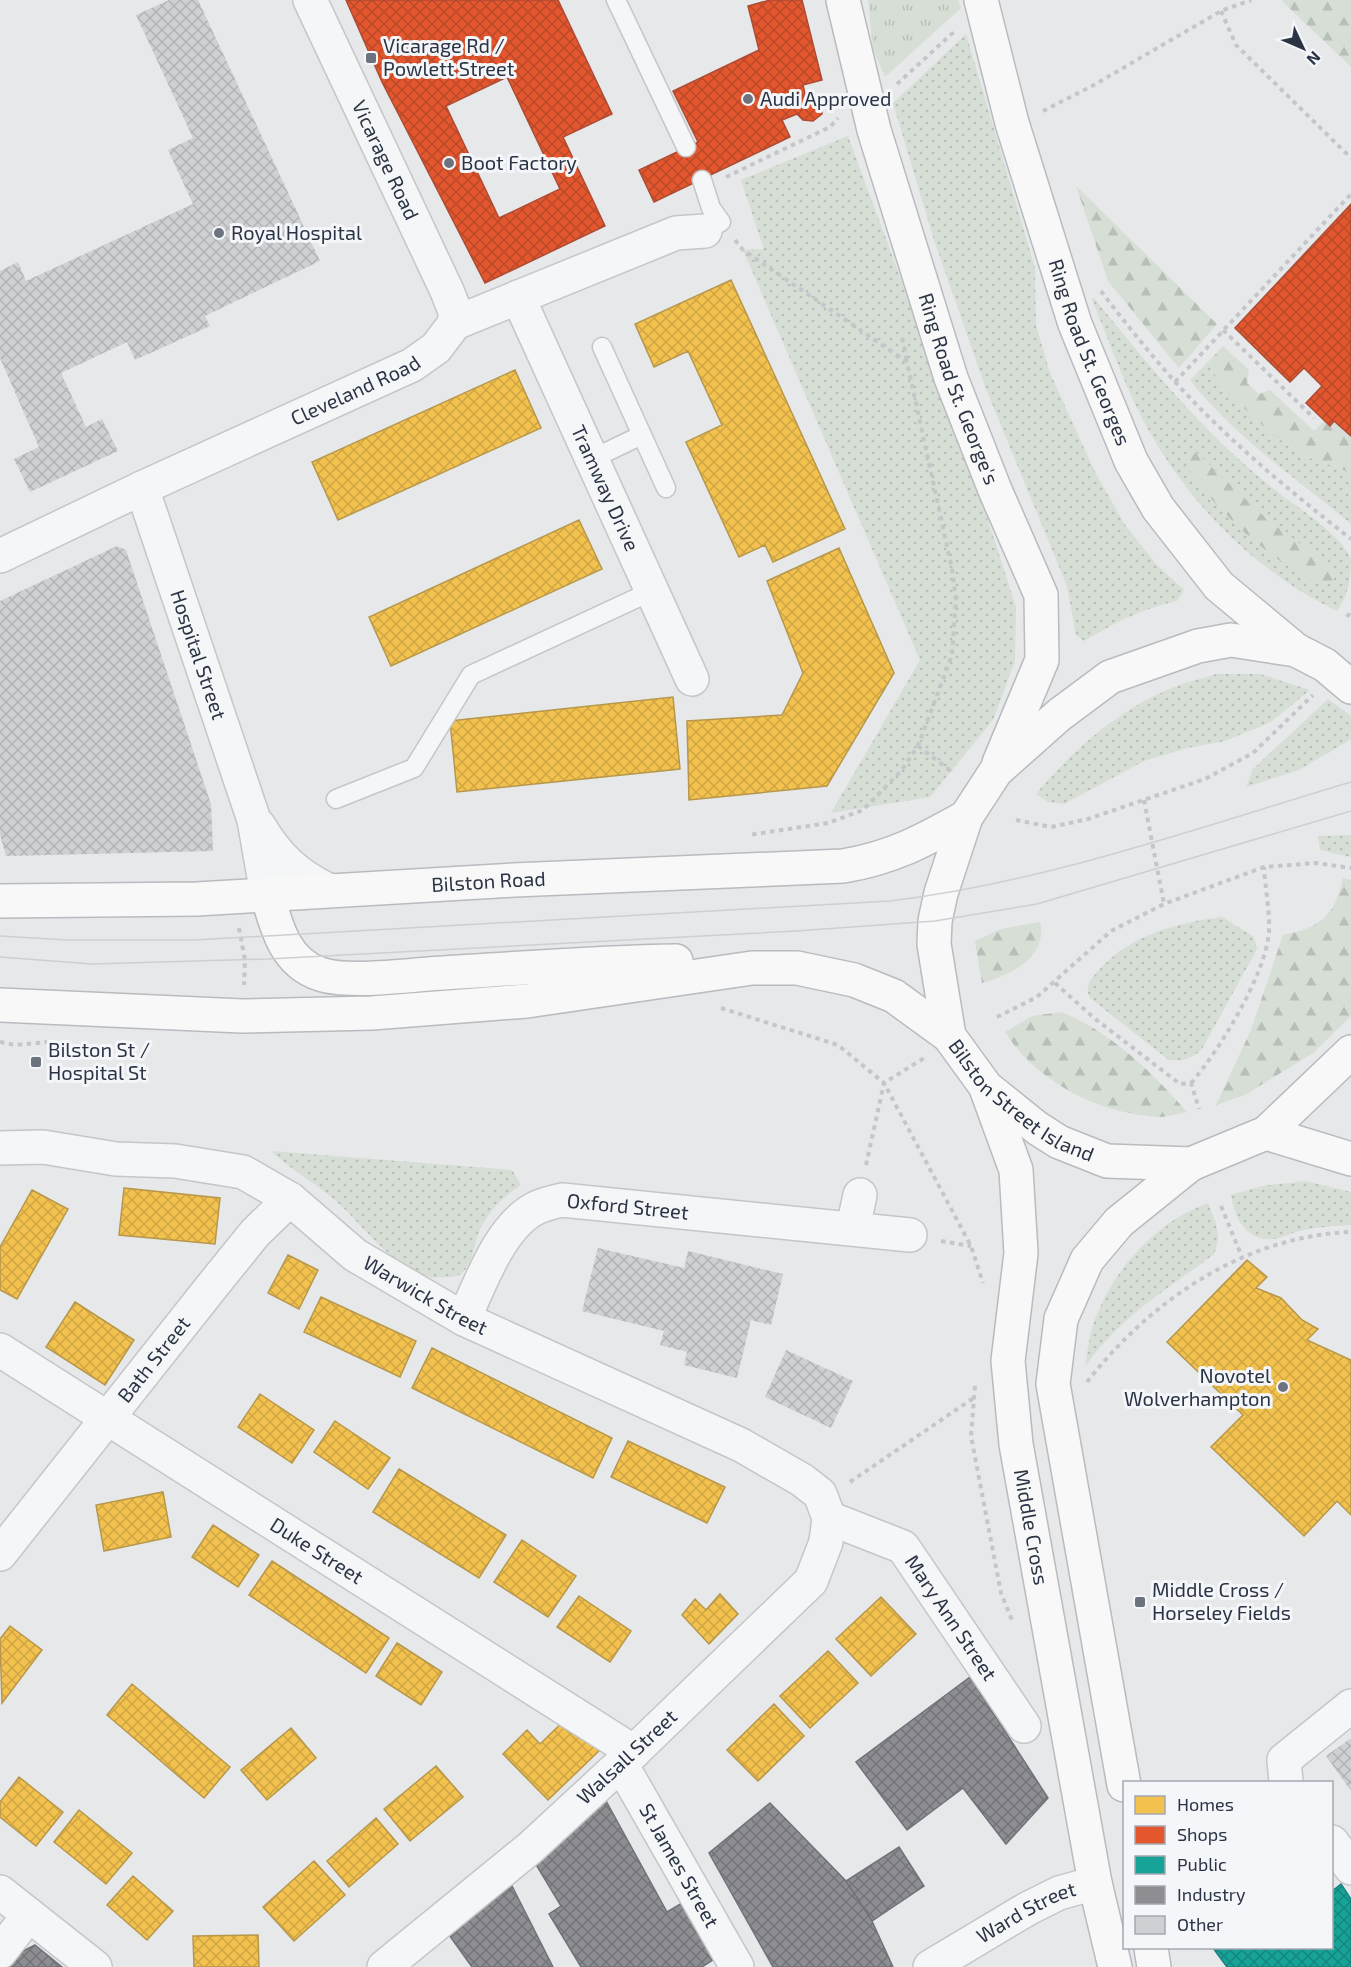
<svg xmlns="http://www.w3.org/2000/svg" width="1351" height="1967" viewBox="0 0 1351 1967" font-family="'Exo 2',sans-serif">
<defs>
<pattern id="grass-dots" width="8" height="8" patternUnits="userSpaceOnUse" patternTransform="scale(1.5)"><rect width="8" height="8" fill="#d6ded6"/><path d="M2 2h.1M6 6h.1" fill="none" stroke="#b8bfb9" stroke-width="1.8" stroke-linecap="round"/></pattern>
<pattern id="forest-firs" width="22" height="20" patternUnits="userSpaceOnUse" patternTransform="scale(1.5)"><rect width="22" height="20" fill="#d6ded6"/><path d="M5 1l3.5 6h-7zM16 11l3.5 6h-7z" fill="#b8bfb9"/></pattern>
<pattern id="park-tufts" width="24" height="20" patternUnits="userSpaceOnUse" patternTransform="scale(1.5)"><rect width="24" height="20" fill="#d6ded6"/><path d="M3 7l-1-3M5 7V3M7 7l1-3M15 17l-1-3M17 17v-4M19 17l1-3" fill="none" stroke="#b8bfb9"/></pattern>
<pattern id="homes-cross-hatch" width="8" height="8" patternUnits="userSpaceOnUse" patternTransform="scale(1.5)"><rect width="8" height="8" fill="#f2c14e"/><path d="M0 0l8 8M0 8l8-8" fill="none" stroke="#d0a645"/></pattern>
<pattern id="shops-cross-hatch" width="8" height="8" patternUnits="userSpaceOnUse" patternTransform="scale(1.5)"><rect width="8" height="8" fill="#e4572e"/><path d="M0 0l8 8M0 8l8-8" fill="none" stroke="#b94929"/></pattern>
<pattern id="public-cross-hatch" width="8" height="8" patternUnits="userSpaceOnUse" patternTransform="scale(1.5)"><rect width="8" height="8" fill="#17a398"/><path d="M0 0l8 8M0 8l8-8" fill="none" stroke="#15867e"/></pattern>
<pattern id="industry-cross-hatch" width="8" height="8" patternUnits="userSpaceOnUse" patternTransform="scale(1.5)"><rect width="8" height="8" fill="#8d8d92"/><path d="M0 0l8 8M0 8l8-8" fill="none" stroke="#737479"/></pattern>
<pattern id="building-cross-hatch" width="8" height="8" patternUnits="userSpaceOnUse" patternTransform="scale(1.5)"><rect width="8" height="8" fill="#ced0d3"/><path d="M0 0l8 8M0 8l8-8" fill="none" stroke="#b1b3b6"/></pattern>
</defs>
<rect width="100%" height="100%" fill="#e6e8ea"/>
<path fill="url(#grass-dots)" d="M966 34 1035 268 1036 325 1050 373 1095 472 1125 525 1157 565 1184 590 1177 601C1143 608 1114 623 1084 641L1076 635 1067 586 986 389 934 240 893 103Z
M848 136 974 477 1016 607 1015 661 993 720 930 797 831 813 920 660 743 250 764 249 741 180Z
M1094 298C1149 366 1205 435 1275 490 1294 505 1345 537 1351 560 1351 579 1348 596 1337 611 1242 565 1167 481 1126 384 1114 356 1103 327 1092 299Z
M1208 362C1219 390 1280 445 1308 457 1322 464 1337 465 1351 474V524C1297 479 1234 436 1190 380Z
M1216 674H1260L1310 690 1271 722 1225 741 1187 748 1144 761 1064 804 1048 802 1036 794C1073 750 1118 710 1172 688 1186 682 1202 679 1216 674Z
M1328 699 1351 716V739L1299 770 1246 787 1253 769Z
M1351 835V857L1320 850 1318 836Z
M1222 917 1254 937 1257 949 1202 1049C1192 1059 1183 1061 1169 1060L1090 998C1084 986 1091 979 1099 970 1130 935 1177 923 1222 917Z
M271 1151 512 1170 521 1185C503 1197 488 1211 479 1232 473 1247 474 1262 462 1273 457 1277 451 1277 445 1277 403 1284 364 1225 336 1201 316 1183 291 1170 271 1151Z
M1305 1181 1351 1192V1225C1334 1226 1315 1227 1299 1231 1290 1233 1281 1239 1272 1239 1245 1240 1235 1218 1231 1195L1262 1186Z
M1208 1203C1216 1222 1222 1235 1214 1254 1167 1290 1120 1316 1085 1367 1088 1348 1090 1329 1098 1312 1117 1265 1160 1220 1208 1203Z"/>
<path fill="url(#forest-firs)" d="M1351 0V67L1282 1 1283 0Z
M1076 186 1217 324 1179 368 1108 281Z
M1223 346 1249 370 1247 383 1259 394 1270 390 1314 431 1324 421 1330 426 1334 421 1351 436V474C1337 465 1322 464 1308 457 1280 445 1219 390 1208 362Z
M1197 453 1268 520 1329 565 1333 581 1325 587C1275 564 1212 510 1185 462L1188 455Z
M1343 878 1351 880V1016L1313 1053 1245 1095 1216 1105 1251 1030 1283 935C1321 928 1335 915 1343 878Z
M1040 922C1048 958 1010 975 982 983L975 941 1001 929Z
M1061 1012C1110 1031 1153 1073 1187 1112 1179 1113 1169 1117 1160 1117 1101 1115 1036 1082 1005 1032L1032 1016Z"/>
<path fill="url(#park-tufts)" d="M868 0H958L961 8 885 77 873 49Z"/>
<path fill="url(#homes-cross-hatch)" stroke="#b6974b" stroke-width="1.5" d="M731 280 845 529 773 562 765 545 739 557 686 442 722 425 688 351 654 367 635 324Z
M515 370 541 428 338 520 312 462Z
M579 520 602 569 391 666 369 617Z
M839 548 894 673 827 786 689 800 687 721 782 715 803 673 767 581Z
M673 697 680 769 457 792 450 721Z
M124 1188 220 1198 215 1244 119 1235Z
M32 1190 68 1209 17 1299 0 1290V1247Z
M288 1255 318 1270 299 1309 268 1293Z
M1247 1260 1267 1277 1256 1288 1281 1298 1302 1320 1318 1329 1307 1340 1351 1360V1515L1337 1501 1304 1536 1211 1447 1243 1415 1167 1342Z
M321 1297 416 1341 400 1377 304 1332Z
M75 1302 134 1340 105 1385 46 1347Z
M432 1348 612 1438 593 1478 412 1388Z
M260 1394 314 1430 292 1463 238 1427Z
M335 1421 390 1458 368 1489 314 1452Z
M628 1441 725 1487 707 1523 611 1477Z
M399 1469 506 1535 479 1578 373 1512Z
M163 1492 171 1537 104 1551 96 1505Z
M213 1525 259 1555 238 1587 192 1557Z
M522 1540 576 1576 548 1617 494 1582Z
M272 1561 389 1638 366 1673 249 1595Z
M720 1594 738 1614 709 1644 682 1615 695 1599 706 1610Z
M579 1596 631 1631 610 1662 557 1627Z
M881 1597 916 1634 871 1676 836 1639Z
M10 1626 42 1650 2 1703 0 1639Z
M397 1643 442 1672 421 1705 376 1676Z
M828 1651 858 1683 810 1728 780 1696Z
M132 1684 230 1767 204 1798 107 1715Z
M774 1704 804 1736 758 1781 727 1750Z
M570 1715 602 1748 548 1800 503 1754 527 1730 540 1744Z
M291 1728 316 1758 267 1800 241 1770Z
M436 1766 463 1797 410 1841 384 1809Z
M19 1777 63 1812 36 1846 0 1817V1802Z
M79 1810 132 1853 106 1884 54 1842Z
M376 1818 398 1844 349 1887 327 1861Z
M314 1861 345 1895 294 1941 263 1907Z
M133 1876 173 1911 147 1940 107 1905Z
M258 1935 259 1967H194L193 1936Z"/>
<path fill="url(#shops-cross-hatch)" stroke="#ac4c35" stroke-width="1.5" fill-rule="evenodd" d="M346 0H558L612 114 563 137 605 226 485 283 382 82ZM507 77 560 189 499 218 446 106Z
M770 0H802L822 80 803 85 805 94 815 95 822 103V114L813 121 803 120 797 114 782 120 790 137 654 202 639 170 698 142 673 91 759 50 748 6Z
M1351 204V436L1334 421 1330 426 1306 403 1322 386 1304 368 1290 382 1235 328Z"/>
<path fill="url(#public-cross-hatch)" stroke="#1d827f" stroke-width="1.5" d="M1341 1884 1351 1899V1967H1227L1213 1948H1332V1891Z"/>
<path fill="url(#industry-cross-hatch)" stroke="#70727b" stroke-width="1.5" d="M970 1677 1048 1798 1006 1844 963 1788 907 1830 856 1762Z
M605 1799 667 1912 687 1900 719 1956 702 1967H581L549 1914 561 1906 535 1863Z
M770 1803 846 1881 872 1921 893 1967H773L709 1853Z
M899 1847 924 1886 872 1921 846 1881Z
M512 1886 553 1967H472L449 1935Z
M35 1945 62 1967H4L13 1956Z"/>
<path fill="url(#building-cross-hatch)" d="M169 0H198L320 261 205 316 210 326 135 360 127 342 61 373 86 427 102 419 118 451 30 492 14 459 39 447 0 358V271L18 262 26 281 193 204 168 150 193 138 136 15Z
M117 546 126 550 211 804 213 851 6 856 0 835V601Z
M598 1248 684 1268 688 1251 783 1274 771 1325 751 1320 737 1378 684 1365 687 1352 660 1345 664 1331 582 1311Z
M786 1350 853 1381 831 1428 765 1397Z
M1351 1738V1791L1326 1756Z"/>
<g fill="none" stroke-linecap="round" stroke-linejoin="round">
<defs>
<path id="lane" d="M616 0 686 147
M702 180 711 208 721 222 705 231
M602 347 666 488
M592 459 642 435
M336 799 414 768 471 675 652 591"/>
<g id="street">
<path id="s1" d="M310 0 447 291 455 311V323"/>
<path id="s2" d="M518 297 692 679"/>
<path id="s3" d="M142 488 254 820 267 894"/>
<path id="s4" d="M0 556 142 488 412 365 436 348 455 323 676 233 705 231"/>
<path d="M259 826C277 856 296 875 328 890"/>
<path id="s5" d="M0 1148 43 1147 116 1159 175 1161 243 1172 290 1199 355 1255 464 1319 741 1445 802 1480 820 1494 829 1518 826 1542 811 1581 621 1764 530 1848 384 1967"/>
<path d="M853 1228 860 1195"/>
<path id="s6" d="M464 1319C480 1284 500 1226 536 1208 544 1204 554 1202 562 1200L910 1235"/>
<path id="s7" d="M0 1350 634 1752"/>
<path id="s8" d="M829 1518 903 1547 1024 1726"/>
<path id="s9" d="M0 1554 213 1285 255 1233 290 1199"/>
<path id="s10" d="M621 1764 737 1967"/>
<path d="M1286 1782 1284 1760 1351 1706"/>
<path d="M1332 1842 1351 1868"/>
<path d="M0 1892 95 1967"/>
<path d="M0 1952 29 1915"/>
<path id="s11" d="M930 1967 1027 1909 1059 1893 1095 1883"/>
</g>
<g id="highway">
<path id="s12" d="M843 0 874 130 951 378 995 490 1041 595 1042 660 999 763"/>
<path id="s13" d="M981 0 1012 123 1075 324 1131 461 1158 508 1219 586 1296 650"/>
<path id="s14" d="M1351 687 1325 665 1296 650 1231 640 1198 646 1110 677 1059 715 996 771 966 817 941 893 935 921 934 944 949 1036 986 1087 1037 1128 1059 1142 1107 1161 1191 1164 1266 1133 1351 1052"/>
<path d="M267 894C276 925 284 962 320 974 345 983 402 976 429 974 511 969 594 962 676 961"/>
<path id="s15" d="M0 901 197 899 514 880 843 866C892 858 923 841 966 817"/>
<path d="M0 1005 242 1016 372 1013 527 1001 752 968H797L854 980 894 996 949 1036"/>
<path id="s16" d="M986 1088 1016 1170 1021 1253 1008 1361 1016 1444 1095 1883 1115 1967"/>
<path d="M1266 1133 1351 1159"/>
<path d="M1124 1785 1053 1384 1061 1319 1087 1260 1119 1222 1191 1164"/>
<path d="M1151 1948 1154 1967"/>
</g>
</defs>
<use href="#lane" stroke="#c4c6c8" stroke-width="21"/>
<use href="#street" stroke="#c4c6c8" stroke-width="36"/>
<use href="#highway" stroke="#b8bbbf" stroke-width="36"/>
<path stroke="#c5c6ca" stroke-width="4" stroke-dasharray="4.5 4.5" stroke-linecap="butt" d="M1221 11 1236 45 1351 158
M897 84 956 30
M1043 111 1092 86 1221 11 1251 0
M726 177 830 127 838 118
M735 240 743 250 907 362 952 569 956 601 952 655 918 746 901 771 863 810 828 823 749 835
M1101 291C1136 337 1173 383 1215 423 1258 465 1304 502 1351 539
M1223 330 1314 418
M902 338 907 360
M1175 382 1351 194
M1347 617 1351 611
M918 746 952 772
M1144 800 1164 904
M1016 820 1051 827 1088 819 1205 779 1253 753 1313 695
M239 928 245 960 244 985
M1055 983 1094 1018 1180 1084 1191 1083 1199 1109
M721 1008 838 1045 884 1083 971 1246 983 1283
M997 1017 1037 997 1111 931 1164 904 1264 867 1316 863 1351 868
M0 1042 15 1045 47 1042
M1191 1083C1219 1051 1266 974 1269 932 1270 911 1265 887 1264 867
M866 1165 884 1083 924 1058
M1221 1206 1242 1257
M941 1241 971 1246
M1087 1382C1151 1300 1245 1236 1351 1232
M975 1386 971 1436 1001 1593 1012 1620
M850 1482 975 1397"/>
<use href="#lane" stroke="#f5f6f7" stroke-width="18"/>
<use href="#street" stroke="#f5f6f7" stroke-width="33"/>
<use href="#highway" stroke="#f8f8f8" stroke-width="33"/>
<path stroke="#cecfd2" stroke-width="1.5" d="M0 936 68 940H194L890 901C1047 882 1200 827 1351 782
M0 957 92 964 268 959 796 931 935 921 1037 904 1351 811"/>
</g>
<g fill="#6c737f" stroke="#f4f6f9" stroke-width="2">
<rect x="365" y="52" width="12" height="12" rx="3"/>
<circle cx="748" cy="99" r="6"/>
<circle cx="449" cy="163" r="6"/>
<circle cx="219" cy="233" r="6"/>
<rect x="30" y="1056" width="12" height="12" rx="3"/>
<circle cx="1283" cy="1387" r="6"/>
<rect x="1134" y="1596" width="12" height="12" rx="3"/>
</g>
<g text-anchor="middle" stroke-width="6" stroke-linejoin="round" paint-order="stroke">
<g font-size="20" fill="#2b3445" stroke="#f4f6f9" text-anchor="start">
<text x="383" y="53">Vicarage Rd /<tspan x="383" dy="23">Powlett Street</tspan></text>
<text x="760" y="106">Audi Approved</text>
<text x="461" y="170">Boot Factory</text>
<text x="231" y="240">Royal Hospital</text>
<text x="48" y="1057">Bilston St /<tspan x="48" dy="23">Hospital St</tspan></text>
<text x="1271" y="1383" text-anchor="end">Novotel<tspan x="1271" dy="23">Wolverhampton</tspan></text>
<text x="1152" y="1597">Middle Cross /<tspan x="1152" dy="23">Horseley Fields</tspan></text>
</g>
<g font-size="20" fill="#2b3445" stroke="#f4f6f9">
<text dy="7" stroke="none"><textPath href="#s1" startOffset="177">Vicarage Road</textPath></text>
<text dy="7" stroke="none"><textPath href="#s13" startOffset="369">Ring Road St. Georges</textPath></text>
<text dy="7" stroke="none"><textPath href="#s4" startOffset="392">Cleveland Road</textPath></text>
<text dy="7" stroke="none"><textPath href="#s12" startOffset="406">Ring Road St. George's</textPath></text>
<text dy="7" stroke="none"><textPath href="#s2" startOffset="210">Tramway Drive</textPath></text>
<text dy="7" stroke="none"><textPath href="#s3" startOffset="176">Hospital Street</textPath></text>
<text dy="7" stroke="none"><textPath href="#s15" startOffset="489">Bilston Road</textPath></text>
<text dy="7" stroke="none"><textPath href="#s14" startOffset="786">Bilston Street Island</textPath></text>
<text dy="7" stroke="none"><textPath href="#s6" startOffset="228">Oxford Street</textPath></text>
<text dy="7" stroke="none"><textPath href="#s5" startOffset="466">Warwick Street</textPath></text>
<text dy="7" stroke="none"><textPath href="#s9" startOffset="248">Bath Street</textPath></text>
<text dy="7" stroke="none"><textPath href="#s16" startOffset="447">Middle Cross</textPath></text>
<text dy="7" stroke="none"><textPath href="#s7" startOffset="375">Duke Street</textPath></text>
<text dy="7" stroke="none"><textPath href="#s8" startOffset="165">Mary Ann Street</textPath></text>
<text transform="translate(627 1757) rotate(-43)" y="7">Walsall Street</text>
<text dy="7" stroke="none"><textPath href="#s10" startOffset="117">St James Street</textPath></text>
<text dy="7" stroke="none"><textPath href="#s11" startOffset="111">Ward Street</textPath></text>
</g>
</g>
<rect x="1123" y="1781" width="210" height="168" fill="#f4f6f9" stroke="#a4a8b1" stroke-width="1.5"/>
<rect x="1135" y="1796" width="30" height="18" fill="#f2c14e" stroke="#a4a8b1" stroke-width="1.5"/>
<text x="1177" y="1811" font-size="18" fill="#2b3445">Homes</text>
<rect x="1135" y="1826" width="30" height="18" fill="#e4572e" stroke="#a4a8b1" stroke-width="1.5"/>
<text x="1177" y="1841" font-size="18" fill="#2b3445">Shops</text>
<rect x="1135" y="1856" width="30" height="18" fill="#17a398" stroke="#a4a8b1" stroke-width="1.5"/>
<text x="1177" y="1871" font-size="18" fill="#2b3445">Public</text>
<rect x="1135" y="1886" width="30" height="18" fill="#8d8d92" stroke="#a4a8b1" stroke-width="1.5"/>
<text x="1177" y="1901" font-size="18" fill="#2b3445">Industry</text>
<rect x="1135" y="1916" width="30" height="18" fill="#ced0d3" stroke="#a4a8b1" stroke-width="1.5"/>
<text x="1177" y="1931" font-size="18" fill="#2b3445">Other</text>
<g transform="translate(1303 48) rotate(134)" stroke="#f4f6f9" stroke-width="4.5" paint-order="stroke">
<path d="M0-4.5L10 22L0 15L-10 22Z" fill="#2b3445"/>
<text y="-9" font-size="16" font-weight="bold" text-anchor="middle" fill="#2b3445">N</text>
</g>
</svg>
